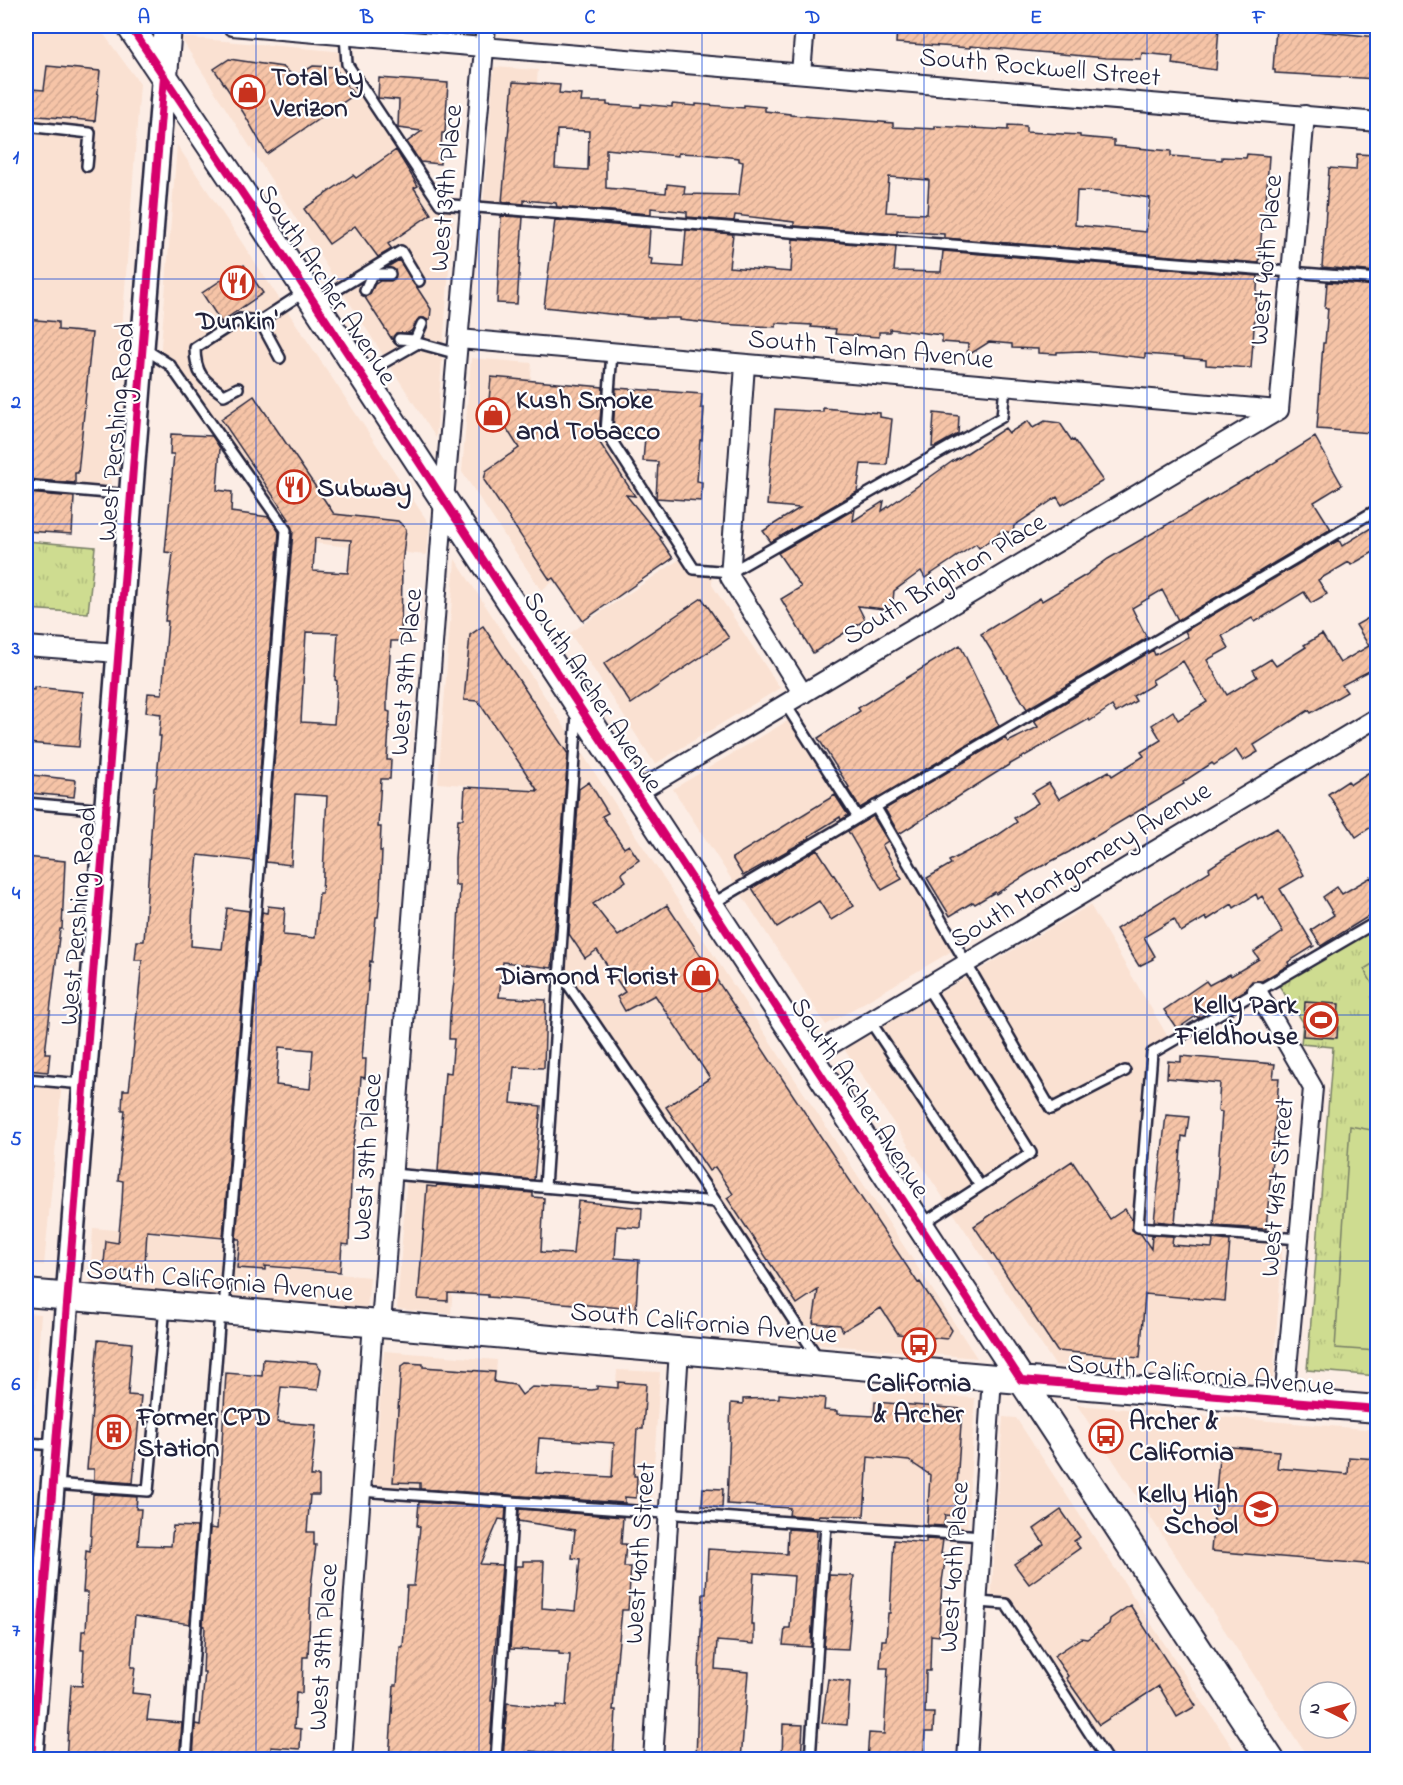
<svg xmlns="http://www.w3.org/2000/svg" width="1403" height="1785" viewBox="0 0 1403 1785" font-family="'Indie Flower',sans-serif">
<defs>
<pattern id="grass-tufts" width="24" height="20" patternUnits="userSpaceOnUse" patternTransform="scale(1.5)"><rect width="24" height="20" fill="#cedc90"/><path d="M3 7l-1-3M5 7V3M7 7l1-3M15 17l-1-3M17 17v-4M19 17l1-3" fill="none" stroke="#b1bc7d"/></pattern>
<pattern id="building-hatch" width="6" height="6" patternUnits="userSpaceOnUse" patternTransform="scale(1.5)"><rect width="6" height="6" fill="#f6c4a7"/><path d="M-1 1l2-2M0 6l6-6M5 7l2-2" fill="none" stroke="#d3a891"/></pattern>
</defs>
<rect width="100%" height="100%" fill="#fcede5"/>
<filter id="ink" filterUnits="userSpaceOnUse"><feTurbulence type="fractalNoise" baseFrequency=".0167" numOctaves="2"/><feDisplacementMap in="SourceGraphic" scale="12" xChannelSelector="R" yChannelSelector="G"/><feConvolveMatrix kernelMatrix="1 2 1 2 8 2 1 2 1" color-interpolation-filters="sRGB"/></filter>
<g filter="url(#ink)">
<path fill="#fae1d2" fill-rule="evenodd" d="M26 26H59L100 29 140 84 110 493 26 486Z
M180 37 345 52 347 64 440 203 454 205 436 438Z
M494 67 538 70 526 211 483 207Z
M177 145 430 525 426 555 294 541 170 365 160 359Z
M471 358 532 363 527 430 606 432 658 512 541 590 462 472Z
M686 555 694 568 713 570 712 585 780 688 655 764 570 633Z
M455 559 977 1358 808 1343 559 971 571 793 438 783Z
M794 717 857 816 875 806 957 948 826 1025 673 789Z
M1090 905 1171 1042 1152 1053 1138 1227 1283 1238 1273 1380 1055 1365 844 1049Z
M26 1079 62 1082 44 1265 26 1264Z
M407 1175 460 1180 451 1314 397 1309Z
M93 1228 290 1245 287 1269 370 1277 367 1309 225 1297 90 1283Z
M26 1313 41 1314 32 1443H26Z
M384 1351 497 1360 488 1500 373 1492Z
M617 1370 660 1372 651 1512 607 1509Z
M873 1392 975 1398 967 1535 865 1528Z
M1077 1405 1377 1430V1759H1309ZM1310 1692H1346V1728H1310Z
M1003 1417 1016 1418 1240 1759H1107L1006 1604 991 1603Z"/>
<path fill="url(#grass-tufts)" stroke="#787f66" stroke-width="1.5" d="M26 541 95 547 88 613 26 609Z
M1377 927V1376L1307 1370 1333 1047 1301 1044 1303 1022 1278 984Z"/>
<path fill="#cedc90" stroke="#787f66" stroke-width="1.5" d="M1377 961V992L1364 969Z
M1350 1126 1377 1131V1351L1335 1348Z"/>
<path fill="url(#building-hatch)" stroke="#22223b" stroke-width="1.5" fill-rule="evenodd" d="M897 26H1219L1216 70 1172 64 1173 56 1142 53 1141 59 1106 58 970 46V48L896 43Z
M1276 27 1377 37V79L1275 73V70H1273Z
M229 59 283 67 295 77 313 66 334 67 354 95 267 154 243 112 214 69Z
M47 66 100 71 95 121 28 115 31 89 44 90Z
M379 78 448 83 445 133H442L440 164 420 162 407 142 422 131 398 128 399 100 378 98Z
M513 82 560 85 559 93 582 95 581 102H607V105L641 107V104L672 107V104L696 106V104L744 108V105L765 107V111L790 114V115L893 123V127L935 129V126L1008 130V125L1026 126V132L1080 135V137L1114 140V146L1171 151V156L1222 160V157L1246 158 1247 154 1269 156 1265 215H1263L1259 263 944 238V234L897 231V234L794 226V222L735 215 734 221 687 217V212L651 208V214L557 207 556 203 524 200V204L502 202ZM557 130 589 131 588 170 555 168ZM606 149 678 156V153L701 154 739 158V161L743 162 739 195 684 194 685 186 667 184 666 193 606 188ZM889 177 929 180 927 214 886 212ZM1077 191 1110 192 1150 198 1146 232 1075 225Z
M396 150 418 186 414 188 431 214 388 244 392 249 378 257 355 226 329 244 304 209 353 175 356 178Z
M1357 154 1376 155 1371 244H1377V272L1322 267 1329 168 1356 170Z
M501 216 523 217 517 304 497 303Z
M555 220 650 228 648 258 652 259 651 265 683 267 686 230 733 234 729 267 791 272 793 239 896 247 894 271 941 272 943 251 1258 276 1251 368 1206 365V360L1184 358V357L1145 354V358L1082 351 1057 352V354L1038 353V349L1012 348V344L989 342 967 356 968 344 942 342V335L890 329V332H879V337L835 334 836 329 811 327 812 325 776 323V327L717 324 680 320V318H647L544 307Z
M399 260 431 309 430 319 427 320 424 318H419L412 330 408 333H396L393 341 364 296 369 295 375 284 380 281H391L395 278V270L387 267Z
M244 265 263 293 221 322 202 293Z
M1327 282 1377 286 1374 347H1377V372L1372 433 1317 429 1323 343H1325L1328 308H1325Z
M26 319 58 322V330L92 333 78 473H75V483L26 479Z
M491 377 603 387 599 432 592 431 635 496 626 495 661 538 660 539 673 558 583 621 553 578 550 580 484 480 486 471 519 448 505 426 492 425 493 418 487 425Z
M616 388 702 394 701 408H704L702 440H700L697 481 702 482 701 501 656 498 658 462 643 461 645 437 615 433 613 430Z
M254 396 334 514 398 521 406 529 402 565 401 641H391L387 698V711L390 712 387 760H391L390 779H381L378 827H381L380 851H382L380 897 378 917H376L372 962 370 961 362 1059H366L365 1078 361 1077 358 1119 352 1150 349 1245 342 1244 340 1272 265 1266V1270L237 1268 240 1239H236L262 912 267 913 268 906 285 908 283 935 315 938 319 893H322L327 796 295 794 291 865 266 862 293 531 287 519H289L221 419ZM315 538 351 540 348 573 313 571ZM306 632 338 633 335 680 337 681 334 724 301 722ZM279 1047 313 1050 310 1089 276 1085Z
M823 408 880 413V417L892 419 887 465 861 464 857 492 771 542 763 531 800 508 767 505 775 409 823 412Z
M934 413 959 416 958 434 935 447H932Z
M1028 421 1033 428 1045 421 1060 423 1072 441 1074 440 1103 481 1062 505 1057 497 1014 526 1013 533 1002 531 979 548 976 544 925 578 921 571 894 591 892 610 858 606 865 620 813 653 781 599 801 587 778 553 855 509 853 521 884 501 882 511 957 458 956 460 1005 428 1009 433Z
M171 434 212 436 220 448 217 490 232 492 231 512 269 517 279 532 253 861 198 855 193 903 191 946 222 949 227 908 249 911 223 1238 147 1231 145 1264 136 1271 125 1270 124 1276 103 1274 106 1241 118 1243 122 1203 123 1181 118 1180 125 1110H122L123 1090H129L132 1065 142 960H135L137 941H144L154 787H156L161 736H159L161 714 146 712 148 693 162 694 168 621H165L173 553 165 552 174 454H170Z
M1315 437 1342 485 1314 502 1331 529 1178 620 1162 590 1132 608 1147 638 1027 709 981 634 1040 598 1042 601 1086 575 1108 559 1247 478 1248 479Z
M26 493 74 497 72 534 26 531Z
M1377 524V550L1351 565 1349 562 1318 580 1327 594 1311 603 1304 592 1255 622 1252 618 1222 636 1229 648 1207 660 1227 695 1257 677 1253 670 1271 659 1276 666 1306 647 1304 645 1322 634 1340 663 1369 646 1356 625 1377 613V667L1342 685 1347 692 1311 713 1309 710 1254 745 1258 752 1243 761 1236 750 1214 765 1212 763 1183 782 1184 784 1093 838 1092 837 1069 852 1029 873 996 894 995 892 975 904 973 902 950 916 927 878 951 864 949 861 995 837 1017 822 1014 818 1038 803 1032 793 1049 783 1059 799 1109 771 1112 776 1144 756 1141 752 1161 740 1152 725 1173 711 1178 720 1207 702 1183 661 1152 680 1154 684 1133 696 1136 701 1116 713 1112 706 1090 721 1089 719 1007 766 899 834 885 809 1005 738 1008 742 1038 727 1034 721 1153 650 1155 655 1188 637 1185 631 1339 540 1342 546Z
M702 598 729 638 631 704 604 664Z
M483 626 568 754 552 968 503 962 499 997 546 1000 544 1068 514 1067 511 1103 541 1106 534 1180 438 1171 445 1072 451 1073 454 1039H449L450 1015 456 965 460 885H455V858L458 819H463L465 787 538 791 478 701 464 700 470 635Z
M960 645 999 726 860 808 847 788 849 787 818 738 860 711 858 708Z
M34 687 83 692 79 747 26 743V689L34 690Z
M1377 767V823L1356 837 1328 794 1348 781 1351 784Z
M31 775 76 780 74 797 29 793Z
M589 782 608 813 602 816 624 848 629 845 639 860 621 873 626 881 593 904 618 936 667 905 918 1283 920 1282 952 1330 947 1339 898 1334 881 1308 843 1331 840 1325 813 1323 818 1290 797 1304 727 1198 733 1194 715 1167 709 1171 666 1107 710 1078 655 995 625 1011 617 997 625 992 597 950 585 958 569 934 579 789Z
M835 795 848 815 841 820 840 817 809 836 810 838 743 876 732 858Z
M873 816 888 841 882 845 902 879 882 890 848 831Z
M1277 828 1304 875 1280 889 1314 946 1288 962 1289 965 1262 981H1252L1246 990 1198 1018 1196 1016 1177 1029 1164 1010 1206 981 1209 985 1230 974 1231 976 1259 959 1254 952 1283 932 1262 896 1258 899 1256 894 1234 908 1232 904 1207 920 1206 917 1181 932 1174 919 1144 937 1155 956 1152 958 1153 959 1139 966 1116 929 1210 871 1209 868 1226 857Z
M817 849 854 906 831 920 819 901 777 927 752 888Z
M26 857 65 861 62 929H60L45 1053H50L48 1072 26 1070Z
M1371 877 1377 888V911L1321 946 1311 930 1334 915 1323 897 1337 887 1342 894Z
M1305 1002 1339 1004 1337 1038 1303 1036Z
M1181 1056 1275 1064 1273 1078H1279L1266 1229 1214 1226 1222 1112 1218 1111 1220 1083 1167 1078 1168 1061 1181 1062Z
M1166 1115 1189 1117 1186 1137 1182 1136 1175 1223 1154 1221Z
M1072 1161 1110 1219 1125 1209 1132 1220V1230L1141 1234 1151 1249 1152 1235 1173 1236 1172 1245 1212 1248 1213 1239 1230 1241 1225 1301 1145 1294 1140 1358 1057 1351 974 1226Z
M437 1185 533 1193V1197L544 1198 541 1252 573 1254 578 1201 642 1208 641 1228 617 1226 615 1258 639 1260 636 1309 488 1297V1295L448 1293V1301L418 1299 427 1186 436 1187Z
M98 1340 132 1343 128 1395 141 1396 133 1483 94 1480V1469H87Z
M263 1359 316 1363 321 1369 318 1390 281 1387 277 1422 316 1425 311 1476H319V1495H310L307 1532H314V1545H316L311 1587 308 1657H303L302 1693 296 1692 294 1728 301 1729 300 1749 271 1747 270 1760H193L195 1724 200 1725 205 1672H203L205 1626 203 1625 210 1528 217 1529 226 1373 262 1376Z
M406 1363 423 1364V1367L495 1372 494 1382 515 1385 522 1395 532 1387 592 1390 597 1389V1386L618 1388V1382L646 1384 643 1429H637L634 1476H637L636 1498 625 1497V1503L420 1489V1483L393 1482 401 1367ZM539 1438 614 1443 612 1477 536 1473Z
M779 1394 825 1398 824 1410 837 1411V1414L874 1416 875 1402 962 1409 955 1516 945 1515 944 1526 927 1525 930 1475 909 1461 868 1457 864 1516 819 1515 818 1517 789 1515 790 1508 727 1504 731 1403 743 1404V1399L779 1398Z
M1220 1446 1279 1451 1277 1468 1348 1474 1349 1457 1377 1459V1565L1211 1551Z
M703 1488 723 1489 722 1508 702 1506Z
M93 1494 137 1497 136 1509H141L138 1545 171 1546 173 1526 197 1527 190 1624 135 1616 131 1667H135L132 1693 150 1695 147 1720 182 1723 179 1760H66L71 1685 82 1686 84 1650H81L82 1631H86L88 1592H83L86 1551 90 1552Z
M419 1502 506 1508 505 1520 499 1519 480 1564 502 1565 491 1701H493L489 1760H389L394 1685H397L400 1647H403L407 1586H414L420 1527 417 1526Z
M519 1509 623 1517 621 1544H626L624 1567H631L628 1610H622L617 1660 613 1710H616L613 1759 530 1751 529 1760H503L507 1703 557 1708V1705L566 1706 570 1655 559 1654V1651L510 1649 516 1566H523V1561H544L542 1608 575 1611 580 1559 572 1558 575 1530 518 1521Z
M1061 1510 1080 1537 1074 1541 1080 1548 1029 1584 1014 1564 1044 1544 1034 1529Z
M788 1529 817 1531 811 1647 783 1645 785 1628H790L794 1576 754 1573 751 1624H754V1644L717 1641 715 1669 748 1672 741 1760H696L699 1669 703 1594H706L708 1549 787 1554Z
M926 1539 943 1540 941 1554H946L942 1582 939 1636 931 1635 930 1671H926L925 1713H934L933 1732H925L923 1760H867L869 1733 884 1734 888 1668H880L882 1640H886L888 1613H890L894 1540 926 1543Z
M829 1575 854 1576 848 1649 824 1648Z
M1130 1605 1196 1706 1177 1717 1159 1686 1099 1725 1066 1678 1068 1676 1054 1656 1081 1638 1087 1639 1109 1624 1110 1619Z
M828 1679 850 1682 847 1725 822 1723Z
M783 1724 803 1725 801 1760H782Z"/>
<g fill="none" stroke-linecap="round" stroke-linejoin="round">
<defs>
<path id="service" d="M345 35 347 64 440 204 1378 279
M26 126 90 133 87 166
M372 274H390
M365 290 372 274
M317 302 401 251 419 281
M260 321 306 291
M399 339 415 340
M415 340 422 324
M145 349 170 365 286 530 224 1309
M612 353 606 432 694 569 731 572 1002 417 1005 387
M364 374 418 343 458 354
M238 388 224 395C204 381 195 374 195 348L240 319 260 321 280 358
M26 486 131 495
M786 705 857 816
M26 803 106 810
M875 806 1051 1109 1125 1071
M712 904 1378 509
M559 971 716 1202 818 1358
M870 1021 980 1186
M26 1079 83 1084
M392 1174 716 1202
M545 1187 577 714
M922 1224 1031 1153 927 987
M1300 1239 1138 1227 1152 1053 1378 921
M26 1443 56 1445
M53 1484 148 1491 165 1307
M360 1491 982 1536
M978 1602 1006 1604 1107 1760
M186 1760 220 1312
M496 1760 513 1502
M810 1760 826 1525"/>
<path id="minor" d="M232 26 1378 122
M801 73 805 26
M459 339 1279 410
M745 365 730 577 803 694
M1279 410 1305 115
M26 646 118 653
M636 793 1279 410
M1257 991 1313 1088 1284 1401
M810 1057 1378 717
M381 1324 444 500 486 26
M342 1760 373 1323
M653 1760 679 1350
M967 1760 992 1377"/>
<path id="tertiary" d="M31 1760 164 76"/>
<path id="secondary" d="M130 26 249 203 1271 1760
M164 76 168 26
M26 1293 1076 1385 1378 1409"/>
</defs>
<use href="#service" stroke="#22223b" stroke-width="14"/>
<use href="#minor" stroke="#22223b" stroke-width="22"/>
<use href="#tertiary" stroke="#22223b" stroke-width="27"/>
<use href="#secondary" stroke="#22223b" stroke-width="30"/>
<use href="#service" stroke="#fff" stroke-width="9"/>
<use href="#minor" stroke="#fff" stroke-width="18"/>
<use href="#tertiary" stroke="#fff" stroke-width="22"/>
<use href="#secondary" stroke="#fff" stroke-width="26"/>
<defs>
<path id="cycleway" d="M130 26 249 203 1021 1380 1378 1409
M31 1760 164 76"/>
</defs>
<use href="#cycleway" stroke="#fff" stroke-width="11"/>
<use href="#cycleway" stroke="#d6006c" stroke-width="8"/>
</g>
</g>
<path fill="none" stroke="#1d4ed8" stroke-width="1.5" stroke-opacity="0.55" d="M256 26V1760M479 26V1760M702 26V1760M924 26V1760M1147 26V1760M26 279H1378M26 524H1378M26 770H1378M26 1015H1378M26 1261H1378M26 1506H1378"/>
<defs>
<symbol id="shop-ring" viewBox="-11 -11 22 22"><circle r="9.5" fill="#fff" stroke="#c8321e" stroke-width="1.5"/><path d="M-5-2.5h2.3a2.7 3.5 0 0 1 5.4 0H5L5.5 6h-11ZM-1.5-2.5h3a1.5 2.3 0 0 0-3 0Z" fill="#c8321e"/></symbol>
<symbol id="restaurant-ring" viewBox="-11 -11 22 22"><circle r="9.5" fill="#fff" stroke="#c8321e" stroke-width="1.5"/><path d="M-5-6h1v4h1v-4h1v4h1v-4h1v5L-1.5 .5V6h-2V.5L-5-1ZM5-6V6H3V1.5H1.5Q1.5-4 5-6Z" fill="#c8321e"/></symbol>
<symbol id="stadium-ring" viewBox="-11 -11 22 22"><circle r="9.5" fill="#fff" stroke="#c8321e" stroke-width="1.5"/><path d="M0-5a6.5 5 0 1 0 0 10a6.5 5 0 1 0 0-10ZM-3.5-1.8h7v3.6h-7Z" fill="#c8321e"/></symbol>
<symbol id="bus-ring" viewBox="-11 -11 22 22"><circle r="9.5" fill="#fff" stroke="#c8321e" stroke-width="1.5"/><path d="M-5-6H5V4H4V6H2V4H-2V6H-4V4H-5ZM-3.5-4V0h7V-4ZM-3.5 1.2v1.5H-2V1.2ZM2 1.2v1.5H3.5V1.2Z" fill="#c8321e"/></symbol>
<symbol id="building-ring" viewBox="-11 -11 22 22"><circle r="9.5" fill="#fff" stroke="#c8321e" stroke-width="1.5"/><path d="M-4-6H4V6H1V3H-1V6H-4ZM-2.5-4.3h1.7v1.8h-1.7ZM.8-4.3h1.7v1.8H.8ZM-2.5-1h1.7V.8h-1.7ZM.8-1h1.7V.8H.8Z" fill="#c8321e"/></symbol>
<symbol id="school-ring" viewBox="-11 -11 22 22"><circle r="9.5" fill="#fff" stroke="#c8321e" stroke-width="1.5"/><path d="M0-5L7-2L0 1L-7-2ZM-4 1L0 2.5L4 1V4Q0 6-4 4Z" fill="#c8321e"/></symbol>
</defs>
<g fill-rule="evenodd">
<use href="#shop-ring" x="229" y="73" width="38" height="38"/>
<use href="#restaurant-ring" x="218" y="264" width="38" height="38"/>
<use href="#shop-ring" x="474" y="396" width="38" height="38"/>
<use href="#restaurant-ring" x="275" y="468" width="38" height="38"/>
<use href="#shop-ring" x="682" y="956" width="38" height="38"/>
<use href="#stadium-ring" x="1302" y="1001" width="38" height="38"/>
<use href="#bus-ring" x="900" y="1326" width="38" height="38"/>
<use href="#building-ring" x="95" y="1413" width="38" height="38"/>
<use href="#bus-ring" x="1087" y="1417" width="38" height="38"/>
<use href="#school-ring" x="1242" y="1490" width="38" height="38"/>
</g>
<g text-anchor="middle" stroke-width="4.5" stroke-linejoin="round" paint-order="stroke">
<g font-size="27" fill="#22223b" stroke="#fff">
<text transform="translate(1040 66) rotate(5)" y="9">South Rockwell Street</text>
<text transform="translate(445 188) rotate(-85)" y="9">West 39th Place</text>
<text transform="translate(1265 260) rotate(-85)" y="9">West 40th Place</text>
<text transform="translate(328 284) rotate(57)" y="9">South Archer Avenue</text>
<text transform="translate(871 348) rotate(5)" y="9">South Talman Avenue</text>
<text transform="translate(115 432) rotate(-85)" y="9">West Pershing Road</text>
<text transform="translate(944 578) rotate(-31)" y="9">South Brighton Place</text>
<text transform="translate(405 672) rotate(-85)" y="9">West 39th Place</text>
<text transform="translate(594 691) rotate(57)" y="9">South Archer Avenue</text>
<text transform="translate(1080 864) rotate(-31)" y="9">South Montgomery Avenue</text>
<text transform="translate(77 916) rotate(-85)" y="9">West Pershing Road</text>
<text transform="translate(861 1097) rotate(57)" y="9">South Archer Avenue</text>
<text transform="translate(366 1157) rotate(-86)" y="9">West 39th Place</text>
<text transform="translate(1276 1187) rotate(-85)" y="9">West 41st Street</text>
<text transform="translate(220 1280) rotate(5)" y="9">South California Avenue</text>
<text transform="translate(704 1322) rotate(5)" y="9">South California Avenue</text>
<text transform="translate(1201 1374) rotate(5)" y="9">South California Avenue</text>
<text transform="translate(639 1553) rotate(-86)" y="9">West 40th Street</text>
<text transform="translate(953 1567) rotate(-86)" y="9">West 40th Place</text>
<text transform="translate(322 1647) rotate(-86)" y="9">West 39th Place</text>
</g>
<g font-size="27" font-weight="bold" fill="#22223b" stroke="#fff" text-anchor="start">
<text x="271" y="85">Total by<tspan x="271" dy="31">Verizon</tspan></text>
<text x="237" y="329" text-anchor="middle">Dunkin'</text>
<text x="516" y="408">Kush Smoke<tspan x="516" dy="31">and Tobacco</tspan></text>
<text x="317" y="496">Subway</text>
<text x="678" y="984" text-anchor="end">Diamond Florist</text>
<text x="1298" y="1013" text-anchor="end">Kelly Park<tspan x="1298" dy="31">Fieldhouse</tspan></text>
<text x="919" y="1391" text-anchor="middle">California<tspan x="919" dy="31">&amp; Archer</tspan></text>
<text x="137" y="1425">Former CPD<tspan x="137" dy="31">Station</tspan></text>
<text x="1129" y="1429">Archer &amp;<tspan x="1129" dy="31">California</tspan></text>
<text x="1238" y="1502" text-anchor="end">Kelly High<tspan x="1238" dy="31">School</tspan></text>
</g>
</g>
<rect width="1403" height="1785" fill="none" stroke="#fff" stroke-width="66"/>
<g transform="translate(1328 1710) rotate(276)"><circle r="28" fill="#ffffff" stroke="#a7a7b1" stroke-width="1.5"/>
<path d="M0-4.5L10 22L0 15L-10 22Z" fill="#c8321e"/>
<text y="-9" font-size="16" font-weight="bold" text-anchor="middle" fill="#22223b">N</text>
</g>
<rect x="33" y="33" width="1337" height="1719" fill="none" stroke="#1d4ed8" stroke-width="2"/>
<g font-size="20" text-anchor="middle" font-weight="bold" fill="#1d4ed8">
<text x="144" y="23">A</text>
<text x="367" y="23">B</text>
<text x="590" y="23">C</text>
<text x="813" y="23">D</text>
<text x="1036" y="23">E</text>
<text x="1259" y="23">F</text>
<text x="16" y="163">1</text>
<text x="16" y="408">2</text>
<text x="16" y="654">3</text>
<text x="16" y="899">4</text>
<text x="16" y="1145">5</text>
<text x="16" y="1390">6</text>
<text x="16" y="1636">7</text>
</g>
</svg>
